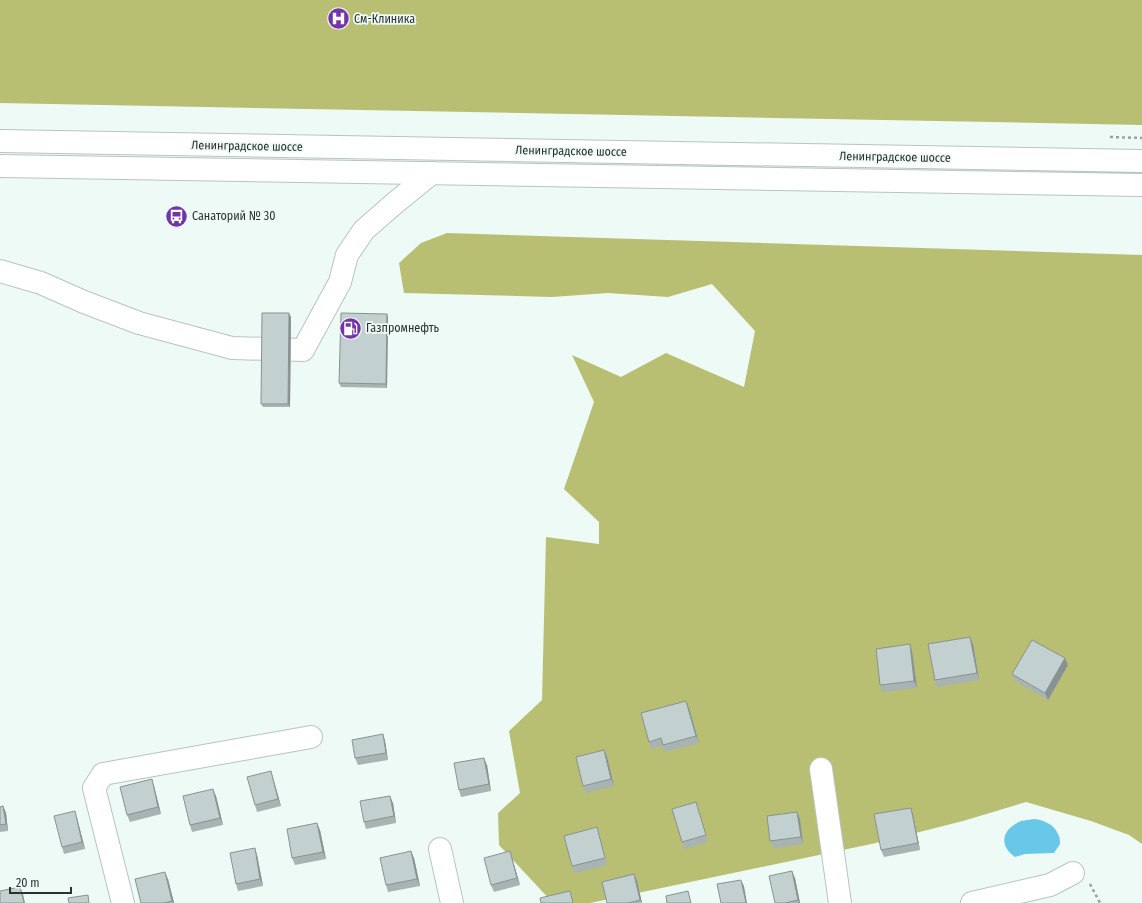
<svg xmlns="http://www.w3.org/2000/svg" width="1142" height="903" viewBox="0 0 1142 903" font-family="'Fira Sans Condensed',sans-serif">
<rect width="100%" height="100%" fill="#eefaf5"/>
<path fill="#b8bf72" d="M0 0H1142V125L0 103Z
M447 233 1142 255V844L1129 835 1091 821 1026 802 963 821 876 843 590 903H553L499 845 498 813 520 793 509 731 542 700 546 537 599 544V522L564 489 594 402 572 355 621 377 666 353 744 387 755 331 712 284 668 297 608 293 552 297 404 293 399 263 421 243Z"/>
<path fill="#69c7e8" d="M1034 819C1043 820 1054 824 1058 834 1060 837 1060 841 1060 844L1054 853 1025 854 1015 857C998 845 1002 829 1021 821 1025 820 1030 820 1034 819Z"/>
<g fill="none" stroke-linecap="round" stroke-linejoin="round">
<defs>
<path id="minor" d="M0 271 41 283 84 302 139 323 232 348 303 350 340 282 347 255 364 230 395 203 432 173
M821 769 840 903
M440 849 452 903
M123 903 94 788 103 774 311 737
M972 903 1050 885 1073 873"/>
<path id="highway" d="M0 141 1142 161
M0 166 1142 185"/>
</defs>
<use href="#minor" stroke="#b8c4bf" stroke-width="24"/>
<use href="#highway" stroke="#b8c4bf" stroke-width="24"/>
<path stroke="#99a29e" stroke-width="2.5" stroke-dasharray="3 3" stroke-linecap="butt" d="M1110 137 1142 138
M1090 884 1100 903"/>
<use href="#minor" stroke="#fff" stroke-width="22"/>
<use href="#highway" stroke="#fff" stroke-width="22"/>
</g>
<path fill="#a8b3b3" d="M387 314 388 318 387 388 341 387 339 383Z
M291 317 290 407H263L261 404Z
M970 637 973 644 979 680 937 687 935 680Z
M912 651 917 688 883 692 880 685Z
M1068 665 1048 700 1015 681 1012 674Z
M689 708 699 743 665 752 663 746 652 749 649 742Z
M383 734 385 741 388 760 358 765 355 758Z
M604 750 607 757 614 786 586 793 583 786Z
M487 765 491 791 461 797 459 790Z
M271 771 281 806 257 812 255 805Z
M154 786 161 814 130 822 127 815Z
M216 796 223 825 192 832 190 825Z
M393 803 396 823 366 829 364 822Z
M3 806 6 813 8 831 0 832V807Z
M911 808 913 815 920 850 884 857 881 850Z
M698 809 708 842 685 849 682 842Z
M797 812 800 819 803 844 773 848 770 841Z
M77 818 85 849 64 854 62 847Z
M320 830 326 859 295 865 292 858Z
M599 834 607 865 575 873 572 866Z
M257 855 263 886 238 891 236 884Z
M414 858 420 886 388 892 386 885Z
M512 858 520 885 494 892 491 885Z
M634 874 637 881 642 903H607Z
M795 878 800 903H775Z
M168 879 174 903H141Z"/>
<path fill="#889292" d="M289 313 291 317 290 407 288 404Z
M387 314 388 318 387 388 386 384Z
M970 637 973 644 979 680 977 673Z
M910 644 912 651 917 688 914 681Z
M1065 658 1068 665 1048 700 1045 693Z
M686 701 689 708 699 743 696 736Z
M383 734 385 741 388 760 386 753Z
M604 750 607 757 614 786 611 779Z
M484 758 487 765 491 791 489 784Z
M271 771 281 806 278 799Z
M152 779 154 786 161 814 158 807Z
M213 789 216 796 223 825 220 818Z
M390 796 393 803 396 823 394 816Z
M3 806 6 813 8 831 6 824Z
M911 808 913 815 920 850 918 843Z
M75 811 77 818 85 849 82 842Z
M797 812 800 819 803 844 801 837Z
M317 823 320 830 326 859 323 852Z
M255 848 257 855 263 886 260 879Z
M411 851 414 858 420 886 417 879Z
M510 851 512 858 520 885 517 878Z
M792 871 795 878 800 903H799L798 900Z
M165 872 168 879 174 903H173L172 901Z
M634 874 637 881 642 903 640 900Z
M741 880 744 886 747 903H746Z
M20 887 23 894 25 903H24Z"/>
<path fill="#c3d0d0" stroke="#889292" d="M262 313H289L288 404H261Z
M341 313 387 314 386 384 339 383Z
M970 637 977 673 935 680 928 644Z
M1032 640 1065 658 1045 693 1012 674Z
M910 644 914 681 880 685 876 649Z
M686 701 696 736 663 745 661 738 649 742 641 713Z
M383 734 386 753 355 758 352 740Z
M604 750 611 779 583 786 576 757Z
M484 758 489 784 459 790 454 763Z
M271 771 278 799 255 805 247 777Z
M152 779 158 807 127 815 120 787Z
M213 789 220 818 190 825 183 796Z
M390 796 394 816 364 822 360 801Z
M696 802 706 835 682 842 672 809Z
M3 806 6 824 0 825V807Z
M911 808 918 843 881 850 874 814Z
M75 811 82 842 62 847 54 816Z
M797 812 801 837 770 841 767 816Z
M317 823 323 852 292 858 287 829Z
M597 827 605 858 572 866 564 836Z
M255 848 260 879 236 884 230 853Z
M411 851 417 879 386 885 380 858Z
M510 851 517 878 491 885 484 858Z
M792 871 798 900 785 903H775L769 876Z
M165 872 172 901 164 903H141L135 879Z
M634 874 640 900 628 903H607L602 882Z
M741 880 746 903H721L717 884Z
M20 887 24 903H0V891Z
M570 891 573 903H541L540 898Z
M688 891 691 903H667L666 896Z
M88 895 89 903H69L68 898Z"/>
<defs>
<symbol id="hospital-disc" viewBox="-11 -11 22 22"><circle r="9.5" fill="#7533a8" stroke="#eefaf5"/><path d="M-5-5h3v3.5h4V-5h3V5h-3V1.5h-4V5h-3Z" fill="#fff"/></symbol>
<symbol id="bus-disc" viewBox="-11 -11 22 22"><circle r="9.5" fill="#7533a8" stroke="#eefaf5"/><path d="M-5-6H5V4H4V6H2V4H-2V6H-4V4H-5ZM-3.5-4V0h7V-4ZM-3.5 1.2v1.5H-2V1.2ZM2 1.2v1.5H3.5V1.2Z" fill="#fff"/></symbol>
<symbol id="fuel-disc" viewBox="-11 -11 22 22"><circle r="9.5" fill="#7533a8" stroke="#eefaf5"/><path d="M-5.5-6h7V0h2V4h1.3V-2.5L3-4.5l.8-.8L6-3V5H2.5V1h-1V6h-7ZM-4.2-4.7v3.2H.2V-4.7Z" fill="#fff"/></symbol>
</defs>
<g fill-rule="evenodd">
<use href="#hospital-disc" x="326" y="6" width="25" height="25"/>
<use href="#bus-disc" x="164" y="204" width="25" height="25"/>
<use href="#fuel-disc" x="338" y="316" width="25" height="25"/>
</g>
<g text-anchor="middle" stroke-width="3.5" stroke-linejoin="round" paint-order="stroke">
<g font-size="12" fill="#2c312f" stroke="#eefaf5" text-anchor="start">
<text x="354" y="23">См-Клиника</text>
<text x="192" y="220">Санаторий № 30</text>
<text x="366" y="332">Газпромнефть</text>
</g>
<g font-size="12" fill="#2c312f" stroke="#eefaf5">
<text transform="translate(247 146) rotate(1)" y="4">Ленинградское шоссе</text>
<text transform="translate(571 151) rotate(1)" y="4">Ленинградское шоссе</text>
<text transform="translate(895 157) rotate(1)" y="4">Ленинградское шоссе</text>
</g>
</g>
<path d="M10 887v6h61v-6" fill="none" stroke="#2c312f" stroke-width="2"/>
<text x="16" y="887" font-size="12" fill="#2c312f" stroke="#eefaf5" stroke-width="3" paint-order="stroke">20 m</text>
</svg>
